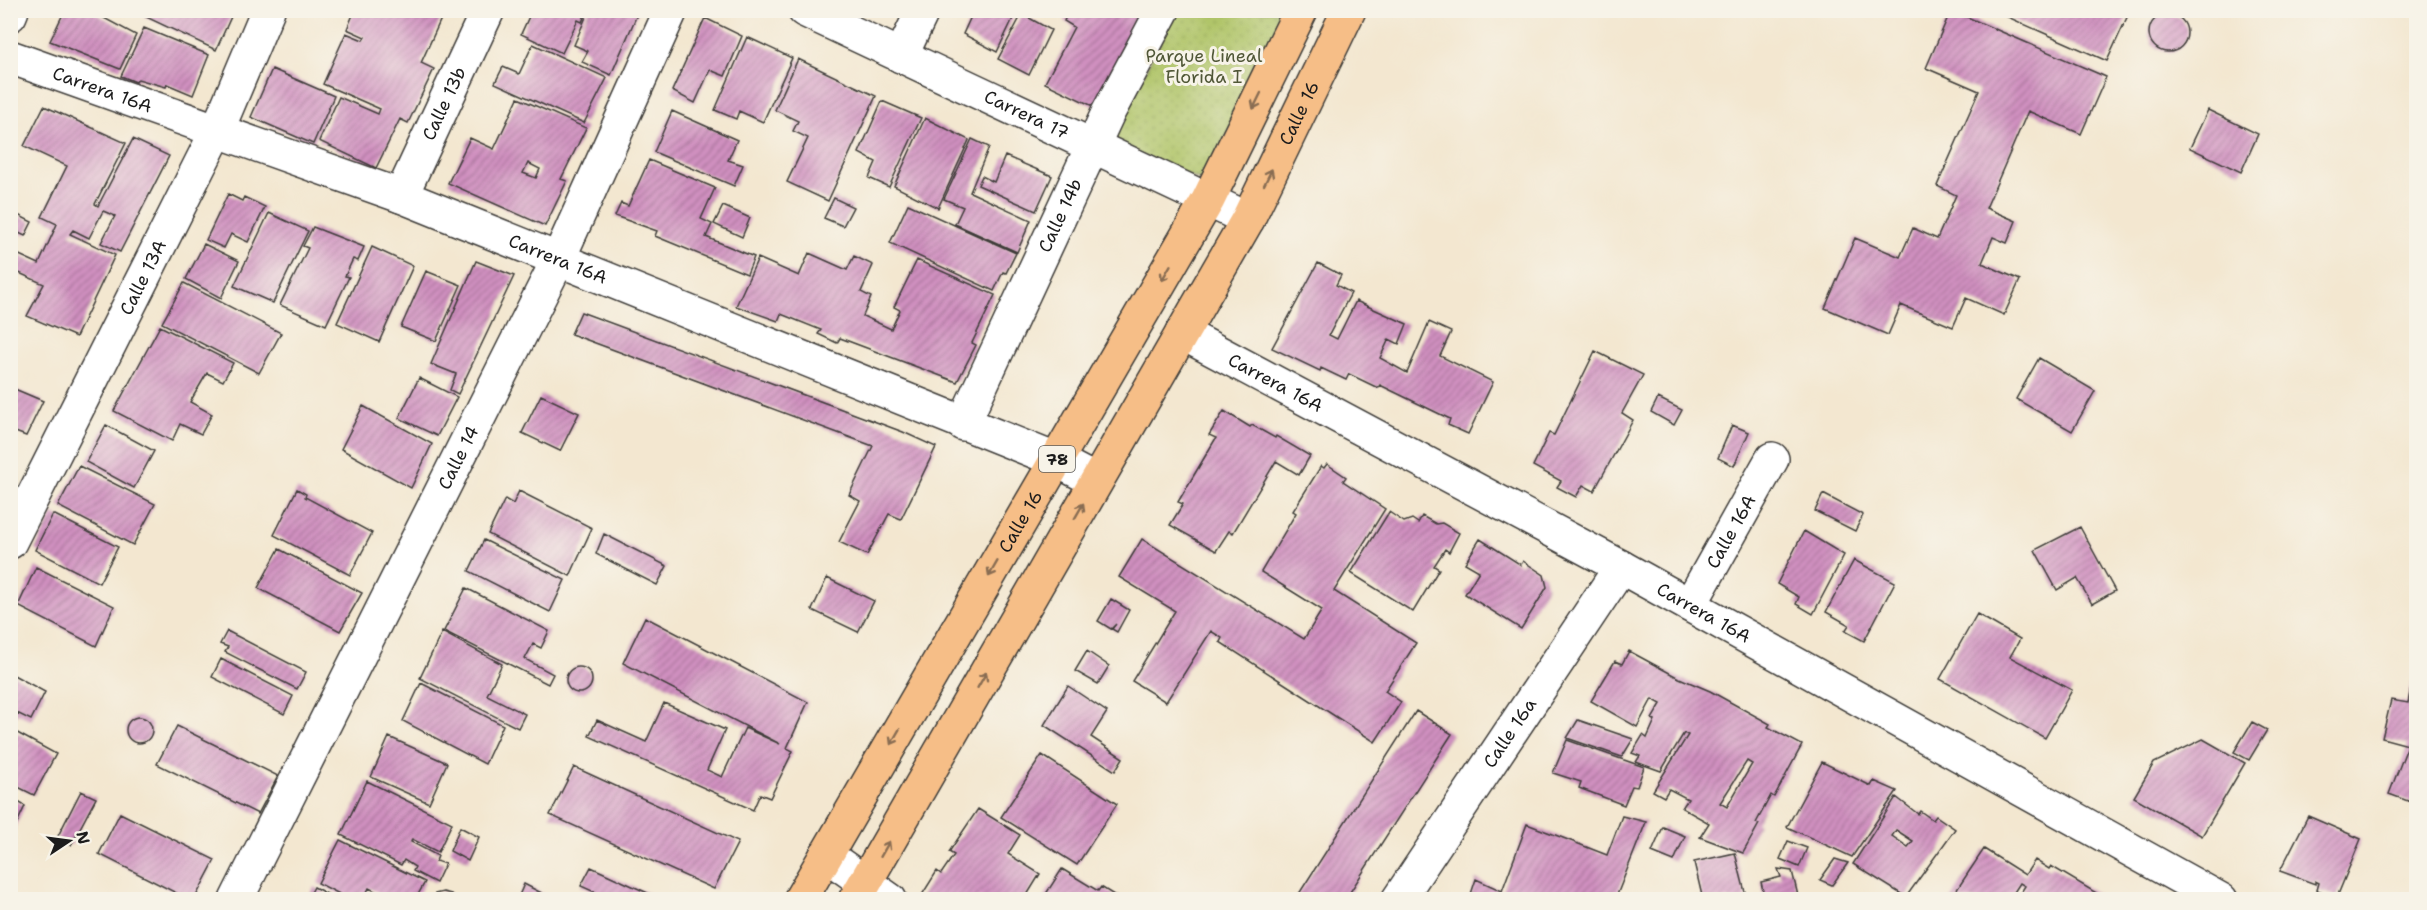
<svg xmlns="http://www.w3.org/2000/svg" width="2427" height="910" viewBox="0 0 2427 910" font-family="'Shantell Sans',sans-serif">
<defs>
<pattern id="park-dots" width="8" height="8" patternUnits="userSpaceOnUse" patternTransform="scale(1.5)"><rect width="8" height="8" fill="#b0c569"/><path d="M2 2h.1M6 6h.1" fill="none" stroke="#97a95a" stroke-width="1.8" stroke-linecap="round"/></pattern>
<pattern id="building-hatch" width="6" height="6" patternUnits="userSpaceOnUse" patternTransform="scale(1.5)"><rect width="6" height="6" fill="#d090c0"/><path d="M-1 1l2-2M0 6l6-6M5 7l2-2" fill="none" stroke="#a8759b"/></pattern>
</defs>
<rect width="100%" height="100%" fill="#f7f3e8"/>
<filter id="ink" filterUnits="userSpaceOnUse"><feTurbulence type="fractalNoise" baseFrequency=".0167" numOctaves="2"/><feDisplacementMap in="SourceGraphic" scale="12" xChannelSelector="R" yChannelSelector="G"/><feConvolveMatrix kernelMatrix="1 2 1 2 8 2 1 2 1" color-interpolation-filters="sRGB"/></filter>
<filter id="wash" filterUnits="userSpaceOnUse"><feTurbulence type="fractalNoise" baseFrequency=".008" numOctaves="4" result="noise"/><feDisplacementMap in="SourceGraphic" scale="24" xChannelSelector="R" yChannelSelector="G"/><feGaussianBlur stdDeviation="1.35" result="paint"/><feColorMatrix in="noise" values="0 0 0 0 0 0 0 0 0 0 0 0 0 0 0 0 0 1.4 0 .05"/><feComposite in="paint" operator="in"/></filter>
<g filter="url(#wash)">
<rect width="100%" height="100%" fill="#f3e7d0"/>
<path fill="url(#park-dots)" stroke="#667042" stroke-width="1.5" d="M1175 11H1290L1204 182 1110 142Z"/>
<g id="blocks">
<path fill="url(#building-hatch)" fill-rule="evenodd" d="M65 10H89L136 35 120 69 50 41Z
M147 10H234L216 50 144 16Z
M355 10H445L421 63 434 69 408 123 400 119 376 168 319 141 339 97 378 114 380 109 323 84 346 33 363 40 365 37 347 29Z
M532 10H587L582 22 578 20 562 53 521 34Z
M589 10H639L611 75 582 62 588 51 574 45Z
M974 10H1017L997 52 963 34Z
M1069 10H1149L1103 111 1045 83 1074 27 1064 21Z
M1951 10 2106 77 2081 134 2028 111 1986 208 2016 221 2007 243 1993 237 1982 263 2020 280 2004 315 1966 298 1953 327 1901 305 1888 335 1825 308 1855 238 1900 257 1913 228 1937 239 1956 195 1937 186 1979 91 1926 68Z
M1992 10H2124L2129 13 2107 61Z
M1022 14 1051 30 1029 75 998 59Z
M2149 33a19 19 0 1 1 38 0a19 19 0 1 1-38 0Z
M705 18 742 36 725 76 710 70 695 103 672 91Z
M144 28 209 55 193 95 167 84 166 87 138 79 136 82 121 76Z
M747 37 792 58 763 122 739 111 736 119 715 110Z
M533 44 607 78 584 123 495 83 503 67 519 74Z
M798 59 876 96 828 201 787 182 808 138 793 131 798 121 775 110Z
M272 69 334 96 313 144 251 117Z
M518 98 586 128 561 179 567 181 545 226 448 183 470 138 494 149ZM528 163 540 169 536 178 523 173Z
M882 101 921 118 889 187 869 178 876 162 859 153Z
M44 106 126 143 95 204 98 206 133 139 169 156 120 252 101 243 115 216 103 211 89 238 73 230 70 234 115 255 76 337 27 316 44 284 17 272 15 276 10 274V211L32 222 25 236 19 233 11 248 16 250 15 253 39 264 57 224 42 217 67 166 24 146Z
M2208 110 2258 134 2241 172 2190 148Z
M672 111 737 140 728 160 743 165 734 186 654 152Z
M925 118 969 140 938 208 894 186Z
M972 139 989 147 970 192 1031 220 1017 252 955 224 963 207 944 199Z
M1005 156 1052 176 1036 211 978 185 982 176 994 182Z
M649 160 715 188 701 219 712 224 706 237 754 257 747 274 655 236 657 231 615 216 621 203 628 206Z
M228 194 242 201 244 197 265 207 248 242 231 234 224 248 206 240Z
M834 198 853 207 843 226 824 218Z
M908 204 1016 253 1006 273 1003 272 994 291 890 243Z
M723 206 750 218 742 237 714 224Z
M269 213 308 231 273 303 234 286Z
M313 227 364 247 358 261 353 259 345 276 349 277 326 325 280 305 308 248 303 246Z
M204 244 239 261 221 298 186 279Z
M372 247 413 266 379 342 337 323Z
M809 253 847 270 854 256 873 265 861 292 871 297 863 316 891 329 900 310 894 307 917 260 995 295 972 343 976 345 957 382 840 338 837 343 818 334 821 330 781 314 778 321 736 306 758 258 799 276Z
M476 261 514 276 458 394 450 390 456 374 431 364Z
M1318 263 1341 275 1336 285 1351 293 1329 335 1337 339 1356 301 1407 324 1399 344 1389 339 1380 358 1407 373 1429 322 1451 332 1440 356 1493 382 1468 434 1448 425 1450 419 1380 385 1378 388 1349 374 1346 380 1321 368 1320 371 1272 348Z
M426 271 461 285 436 341 401 327Z
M184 283 281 333 259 373 162 323Z
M581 312 903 432 936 447 901 519 889 514 867 555 839 542 860 501 849 495 873 446 571 334Z
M160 326 233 363 223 381 207 373 190 402 212 414 201 434 180 424 172 441 114 411Z
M1595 351 1643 375 1622 413 1633 420 1594 491 1583 485 1576 497 1557 487 1561 481 1533 466 1549 433 1554 435Z
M2039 358 2095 391 2072 431 2016 399Z
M419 378 457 397 437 436 399 418Z
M10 387 43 401 26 436 10 430Z
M541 395 579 413 560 451 522 433Z
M1658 398 1682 410 1674 425 1651 412Z
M363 406 432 444 411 488 341 449Z
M1224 411 1250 427 1252 425 1275 438 1276 436 1310 456 1299 475 1276 461 1233 533 1229 531 1216 551 1170 525 1183 504 1178 502 1216 438 1209 435Z
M106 425 154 451 134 488 86 462Z
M1732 425 1749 432 1734 466 1718 458Z
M1327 464 1346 477 1343 481 1385 509 1334 591 1416 643 1385 691 1401 702 1375 742 1220 642 1222 638 1211 631 1166 702 1132 681 1175 611 1119 577 1142 539 1304 639 1322 610 1261 572 1296 513 1293 511 1321 466 1324 468Z
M79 466 155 504 133 545 58 506Z
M297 489 306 494 305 497 372 533 350 575 274 535Z
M519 491 592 528 570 576 488 534 505 499 513 504Z
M1823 494 1863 515 1855 531 1815 511Z
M1389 512 1404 522 1412 519 1418 523 1422 516 1436 524 1442 523 1459 533 1449 552 1445 549 1434 566 1439 569 1413 612 1351 573Z
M53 514 118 547 99 583 35 550Z
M2080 527 2115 591 2092 604 2077 578 2057 590 2035 550Z
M1804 531 1844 555 1813 614 1796 604 1799 597 1777 584Z
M604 534 667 566 657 585 596 554Z
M1480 539 1521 565 1523 561 1544 575 1547 587 1521 629 1465 594 1479 571 1465 563Z
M484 540 565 580 550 612 469 571Z
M279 549 362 593 340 631 258 588Z
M1854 560 1895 582 1864 641 1845 631 1849 625 1826 612Z
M36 567 114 606 96 646 18 606Z
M827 578 874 601 858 632 812 610Z
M466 588 549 631 541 648 533 644 525 659 553 674 548 684 444 631Z
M1111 599 1129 610 1117 632 1112 629 1116 624 1111 629 1098 621Z
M1977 614 2020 639 2010 657 2072 690 2045 738 1940 679Z
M645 617 808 702 787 748 793 751 770 798 760 794 753 810 589 736 597 720 646 742 664 703 725 730 707 770 722 777 745 728 780 744 623 663Z
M227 631 306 672 297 689 225 652 228 647 220 644Z
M442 632 502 664 487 695 525 714 518 728 420 678Z
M1087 651 1109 666 1098 684 1075 671Z
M1629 651 1677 677 1710 691 1770 724 1768 727 1802 745 1774 797 1771 795 1756 823 1759 824 1743 853 1700 837 1709 823 1682 808 1688 799 1669 789 1664 797 1653 791 1688 735 1684 733 1661 771 1636 762 1640 756 1632 753 1643 735 1647 738 1655 720 1652 719 1661 704 1652 699 1637 727 1591 701 1615 661 1622 664ZM1747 761 1752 764 1727 807 1720 803Z
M221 659 293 696 284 714 212 677Z
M566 680a13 13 0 1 1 26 0a13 13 0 1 1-26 0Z
M2415 667H2416V804L2389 794 2408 745 2382 738 2391 700 2408 703Z
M10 673 45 692 31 720 17 713 14 719 10 717Z
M421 683 503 725 485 764 403 721Z
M1068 686 1107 712 1091 737 1123 758 1115 771 1044 725Z
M1416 711 1452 734 1345 900H1295Z
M126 730a13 13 0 1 1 26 0a13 13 0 1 1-26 0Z
M1578 720 1633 739 1622 757 1567 738Z
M2252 722 2267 730 2249 760 2234 752Z
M177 726 278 776 258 814 157 764Z
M10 729 56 754 34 795 10 783Z
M389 737 447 763 429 803 371 777Z
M2203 739 2245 763 2202 836 2134 797 2154 763Z
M1567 740 1644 767 1637 787 1632 786 1624 805 1579 788 1581 782 1553 773Z
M1042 755 1117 804 1077 865 1001 817Z
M1822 762 1871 786 1874 781 1897 791 1852 857 1787 827Z
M574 767 738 842 714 889 550 815Z
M367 781 452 823 438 852 412 839 411 842 438 856 436 861 445 864 436 883 413 871 415 867 404 860 401 865 341 835Z
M81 791 96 798 71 845 57 838Z
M10 797 25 806 10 838Z
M1896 797 1918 814 1920 811 1933 820 1936 816 1955 829 1906 897 1853 864ZM1896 830 1913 841 1908 847 1892 836Z
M978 809 1020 835 1008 854 1040 874 1024 900 920 898 937 871 941 874 954 855 949 852Z
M120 813 215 860 194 900H190L99 854Z
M1622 816 1646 822 1615 900H1469L1476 879 1502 891 1527 824 1607 855Z
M2308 816 2361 839 2337 897 2317 890 2319 883 2315 881V884L2280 871Z
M460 827 479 837 468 861 450 851Z
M1663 827 1685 836 1674 861 1652 852Z
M340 840 425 882 415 900H378L381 894 369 888 363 900H351L318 883Z
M1788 841 1807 848 1799 867 1780 859Z
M1984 849 2025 875 2035 860 2049 869 2051 866 2108 900H2016L2025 886 2020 883 2009 900H1950Z
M1735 853 1747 900H1703L1694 862Z
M1835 859 1848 863 1832 885 1820 880Z
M591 867 663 900H612L581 886Z
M1062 869 1098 891 1101 887 1122 900H1042Z
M1778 869 1792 871 1799 900H1765L1761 882 1781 877Z
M524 884 555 900H517Z
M314 887 338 900H307Z
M443 892 451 894 456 900H430L435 894Z"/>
</g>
</g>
<g filter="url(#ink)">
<use href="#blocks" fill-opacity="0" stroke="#3c3a37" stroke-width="1.5"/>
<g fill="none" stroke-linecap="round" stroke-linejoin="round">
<defs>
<g id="minor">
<path id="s1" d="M804 10 1248 219"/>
<path d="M10 15 12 10"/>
<path d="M901 56 923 10"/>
<path id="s2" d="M10 57 401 196 1056 460 1096 481"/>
<path id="s3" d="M401 196 488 10"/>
<path id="s4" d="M1182 333 1621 567 2221 900"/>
<path id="s5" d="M963 424 1108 113 1163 10"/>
<path id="s6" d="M10 542 217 131 268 10"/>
<path id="s7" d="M1690 605 1772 459"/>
<path d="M826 855 890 900"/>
<path id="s8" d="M236 900 558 260 671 10"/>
<path id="s9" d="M1398 900 1621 567"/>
</g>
<g id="highway">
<path id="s10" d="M800 900 1208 200 1301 10"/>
<path id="s11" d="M855 900 1248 219 1349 10"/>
</g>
</defs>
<use href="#minor" stroke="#3c3a37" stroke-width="36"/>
<use href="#highway" stroke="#3c3a37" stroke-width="36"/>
<use href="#minor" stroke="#fff" stroke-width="33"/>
<use href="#highway" stroke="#f6be87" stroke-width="33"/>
</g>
<defs><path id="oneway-shaft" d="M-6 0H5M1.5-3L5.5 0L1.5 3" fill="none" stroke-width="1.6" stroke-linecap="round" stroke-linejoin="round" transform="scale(1.5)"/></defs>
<g stroke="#896d52">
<use href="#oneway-shaft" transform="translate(1257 101) rotate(116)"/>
<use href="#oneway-shaft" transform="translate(1268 177) rotate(-64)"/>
<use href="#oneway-shaft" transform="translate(1166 273) rotate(120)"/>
<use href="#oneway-shaft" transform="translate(1079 511) rotate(-60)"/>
<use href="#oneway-shaft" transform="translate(993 569) rotate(120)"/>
<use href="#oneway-shaft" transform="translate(982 680) rotate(-60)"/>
<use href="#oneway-shaft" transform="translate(895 737) rotate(120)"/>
<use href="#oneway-shaft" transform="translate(885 849) rotate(-60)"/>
</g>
</g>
<g text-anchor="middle" stroke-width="6" stroke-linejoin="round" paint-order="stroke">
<rect fill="#f7f3e8" stroke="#5e5c59" stroke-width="1.5" x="1039" y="446" width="36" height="26" rx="4.5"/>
<g font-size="16" font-weight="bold" fill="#1c1c1c">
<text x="1057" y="465">78</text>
</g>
<g font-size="18" fill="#505737" stroke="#f7f3e8">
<text x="1204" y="62">Parque Lineal<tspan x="1204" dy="21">Florida I</tspan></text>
</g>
<g font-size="18" fill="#1c1c1c" stroke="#f7f3e8">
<text dy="6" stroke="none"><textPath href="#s2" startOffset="98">Carrera 16A</textPath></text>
<text dy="6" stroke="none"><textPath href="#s3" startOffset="102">Calle 13b</textPath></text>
<text dy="6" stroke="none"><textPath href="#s11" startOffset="904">Calle 16</textPath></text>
<text dy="6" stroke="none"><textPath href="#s1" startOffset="246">Carrera 17</textPath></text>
<text dy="6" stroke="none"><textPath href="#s5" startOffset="230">Calle 14b</textPath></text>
<text dy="6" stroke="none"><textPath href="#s2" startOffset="584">Carrera 16A</textPath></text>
<text dy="6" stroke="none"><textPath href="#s6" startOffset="296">Calle 13A</textPath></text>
<text dy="6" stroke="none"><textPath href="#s4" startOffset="106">Carrera 16A</textPath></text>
<text dy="6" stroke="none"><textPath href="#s8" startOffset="495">Calle 14</textPath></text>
<text dy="6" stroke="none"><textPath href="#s10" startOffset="438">Calle 16</textPath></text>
<text dy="6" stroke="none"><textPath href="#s7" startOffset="84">Calle 16A</textPath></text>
<text dy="6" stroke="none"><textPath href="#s4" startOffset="592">Carrera 16A</textPath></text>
<text dy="6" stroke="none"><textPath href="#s9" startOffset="201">Calle 16a</textPath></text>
</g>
</g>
<rect width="2427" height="910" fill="none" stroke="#f7f3e8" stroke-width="36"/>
<g transform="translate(69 841) rotate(77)" stroke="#f7f3e8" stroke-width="4.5" paint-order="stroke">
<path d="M0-4.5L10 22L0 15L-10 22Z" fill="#1c1c1c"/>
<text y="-9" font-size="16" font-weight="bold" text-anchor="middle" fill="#1c1c1c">N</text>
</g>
</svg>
